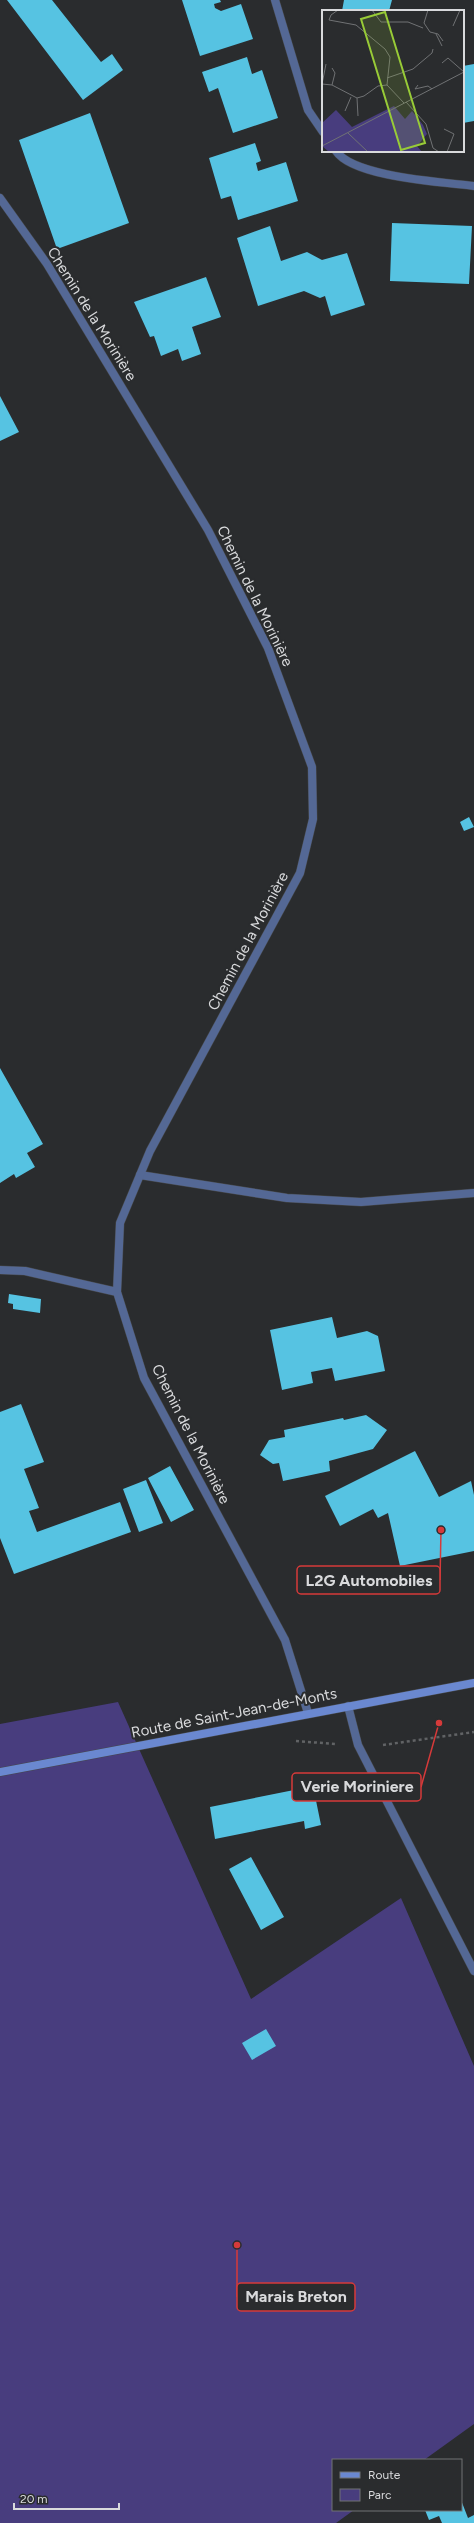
<svg xmlns="http://www.w3.org/2000/svg" width="474" height="2523" viewBox="0 0 474 2523" font-family="Figtree,sans-serif">
<rect width="100%" height="100%" fill="#2a2c2e"/>
<path fill="#483d7e" d="M118 1702 251 1999 401 1898 474 2066V2424L424 2460H333V2510H354L336 2523H0V1724Z"/>
<path fill="#56c3e2" d="M7 0H52L101 62 112 54 123 70 83 100Z
M182 0H220L221 2 214 4 215 8 221 11 241 4 253 39 200 56Z
M344 0H392L389 11H342Z
M247 57 252 74 262 70 278 118 233 133 218 88 209 92 202 72Z
M474 64V121L463 123V66Z
M90 113 129 223 57 249 19 140Z
M255 143 261 161 256 163 258 171 286 162 298 201 238 220 231 196 221 199 209 158Z
M392 223 472 226 469 284 390 281Z
M270 226 281 261 307 252 322 260 347 253 365 305 331 316 325 296 320 298 304 291 258 306 237 238Z
M206 277 221 317 192 327 201 354 182 361 178 349 161 356 154 336 150 337 134 302Z
M0 396 19 432 0 441Z
M469 817 474 827 464 831 460 822Z
M0 1068 43 1144 27 1153 35 1167 16 1178 14 1174 0 1183Z
M9 1294 41 1299 40 1313 13 1309V1304L8 1303Z
M332 1317 337 1338 367 1331 378 1336 385 1371 335 1381 332 1368 311 1372 313 1383 282 1390 270 1330Z
M21 1404 44 1462 24 1469 39 1508 29 1511 37 1532 120 1502 131 1532 14 1574 0 1538V1412Z
M366 1415 387 1430 373 1449 329 1461 330 1471 283 1481 279 1463 273 1464 260 1455 269 1440 285 1437 284 1430 343 1418 344 1420Z
M415 1451 439 1497 471 1481 474 1495V1551L400 1566 388 1513 378 1518 373 1509 340 1526 325 1496Z
M170 1466 194 1510 171 1522 148 1478Z
M146 1480 163 1523 139 1532 123 1489Z
M312 1781 321 1825 305 1829 304 1821 215 1839 210 1807 299 1789 298 1783Z
M251 1857 284 1917 261 1930 229 1869Z
M266 2029 276 2046 252 2060 242 2043Z
M461 2500 468 2518 474 2515V2523H442L439 2516 429 2520 425 2510H461Z"/>
<g fill="none" stroke-linecap="round" stroke-linejoin="round">
<defs>
<path id="lane" d="M140 1175 287 1198 361 1202 474 1193"/>
<path id="street" d="M275 0 308 110 323 132
M336 151C353 177 442 182 474 186
M0 198 47 264 208 530 268 648 312 767 313 819 300 873 150 1151 120 1223 117 1292 144 1378 285 1640 308 1713
M0 1270 25 1271 117 1292
M348 1706 358 1745 474 1971"/>
<path id="secondary" d="M0 1772 474 1683"/>
</defs>
<use href="#lane" stroke="#46484a" stroke-width="9"/>
<use href="#street" stroke="#46484a" stroke-width="9"/>
<use href="#secondary" stroke="#46484a" stroke-width="9"/>
<path stroke="#616365" stroke-width="2.5" stroke-dasharray="3 3" stroke-linecap="butt" d="M296 1741 335 1744
M383 1745 474 1732"/>
<use href="#lane" stroke="#546895" stroke-width="8"/>
<use href="#street" stroke="#546895" stroke-width="8"/>
<use href="#secondary" stroke="#6a88d0" stroke-width="8"/>
</g>
<g text-anchor="middle" stroke-width="4" stroke-linejoin="round" paint-order="stroke">
<g font-size="15" fill="#d9dadc" stroke="#2a2c2e">
<text transform="translate(92 314) rotate(58)" y="5">Chemin de la Morinière</text>
<text transform="translate(255 596) rotate(64)" y="5">Chemin de la Morinière</text>
<text transform="translate(248 941) rotate(-62)" y="5">Chemin de la Morinière</text>
<text transform="translate(191 1434) rotate(63)" y="5">Chemin de la Morinière</text>
<text transform="translate(234 1713) rotate(-11)" y="5">Route de Saint-Jean-de-Monts</text>
</g>
</g>
<g transform="translate(322 10)">
<rect width="142" height="142" fill="#2a2c2e"/>
<path d="M72 96 83 109 90 101 101 115 105 124 95 136 100 142H7L0 136V113L14 100 30 117Z" fill="#483d7e"/>
<path fill="none" stroke="#707274" stroke-width="1" d="M50 0 59 12H86L101 18M106 0 102 13 108 22 116 24 121 31M7 10 34 15 63 39 68 47 65 75 82 93M7 10 9 5 16 0M131 16 138 0M114 24 120 36M120 53 126 48 142 62M10 58 13 63 10 75M65 68 91 59 110 43 111 39M0 74 10 75 35 88 42 86 56 76 65 75M0 74 4 54M96 75 93 79 106 76 110 79M35 88 36 106M84 92 104 114 111 138 117 142M23 101 29 87M122 119 132 124 125 142M26 123 46 142M0 136 142 62"/>
<path fill="#98cb37" fill-opacity="0.15" stroke="#98cb37" stroke-width="2" d="M63 2 103 133 79 140 39 9Z"/>
<rect width="142" height="142" fill="none" stroke="#d9dadc" stroke-width="2"/>
</g>
<path fill="none" stroke="#d63a3a" stroke-width="1.5" d="M441 1530L440 1580M439 1723L421 1787M237 2245L237 2297"/>
<g fill="#d63a3a" stroke="#2a2c2e" stroke-width="1.5">
<circle cx="441" cy="1530" r="4"/>
<circle cx="439" cy="1723" r="4"/>
<circle cx="237" cy="2245" r="4"/>
</g>
<g fill="#2a2c2e" stroke="#d63a3a" stroke-width="1.5">
<rect x="297" y="1566" width="143" height="28" rx="4"/>
<rect x="292" y="1773" width="129" height="28" rx="4"/>
<rect x="237" y="2283" width="118" height="28" rx="4"/>
</g>
<g font-size="16" text-anchor="middle" font-weight="bold" fill="#d9dadc">
<text x="369" y="1586">L2G Automobiles</text>
<text x="357" y="1792">Verie Moriniere</text>
<text x="296" y="2302">Marais Breton</text>
</g>
<rect x="332" y="2459" width="130" height="52" fill="#2a2c2e" stroke="#707274"/>
<rect x="340" y="2472" width="20" height="6" fill="#6a88d0" stroke="#707274"/>
<text x="368" y="2479" font-size="12" fill="#d9dadc">Route</text>
<rect x="340" y="2489" width="20" height="12" fill="#483d7e" stroke="#707274"/>
<text x="368" y="2499" font-size="12" fill="#d9dadc">Parc</text>
<path d="M14 2503v6h105v-6" fill="none" stroke="#d9dadc" stroke-width="2"/>
<text x="20" y="2503" font-size="12" fill="#d9dadc" stroke="#2a2c2e" stroke-width="3" paint-order="stroke">20 m</text>
</svg>
